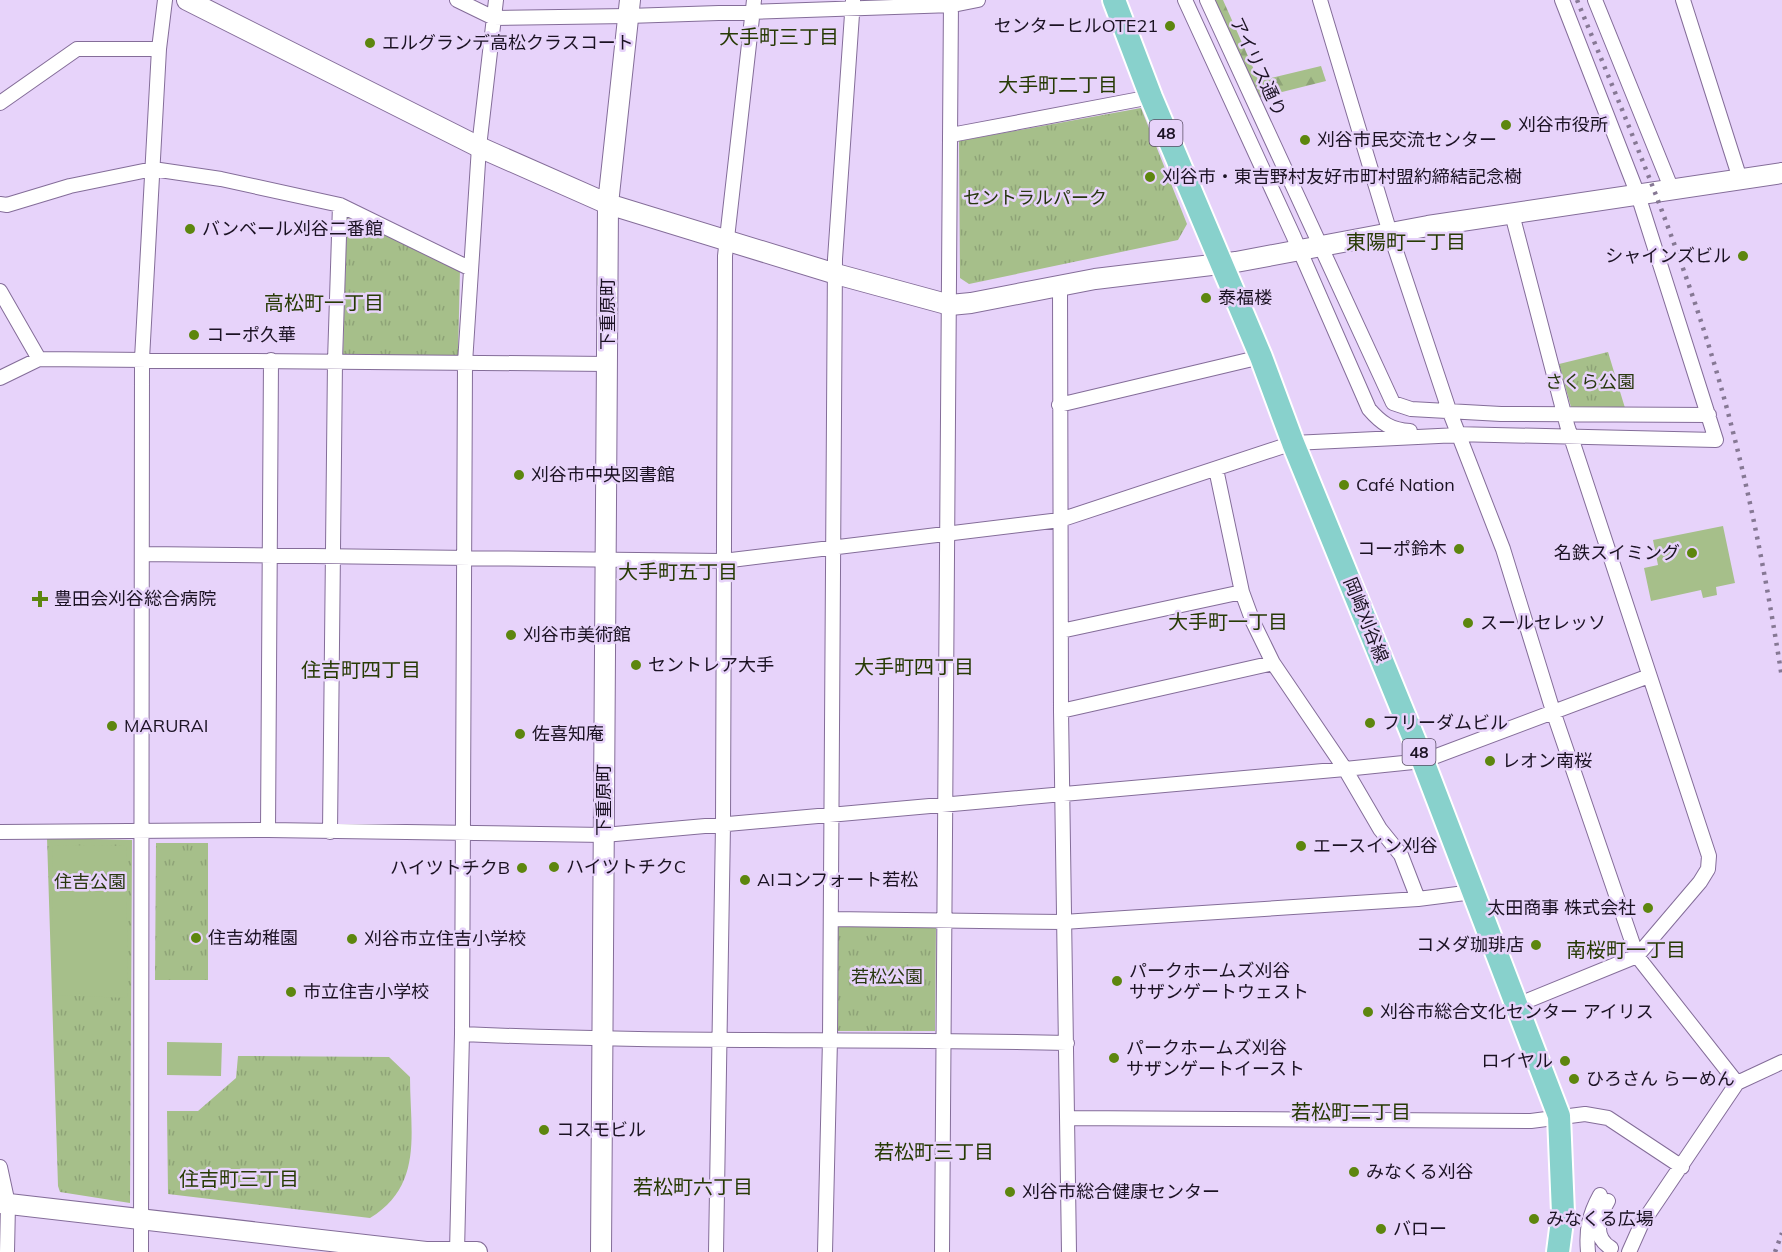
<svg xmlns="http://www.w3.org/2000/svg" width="1782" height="1252" viewBox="0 0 1782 1252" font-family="Mulish,'Noto Sans JP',sans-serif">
<defs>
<pattern id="grass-tufts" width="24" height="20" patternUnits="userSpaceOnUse" patternTransform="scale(1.5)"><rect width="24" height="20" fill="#a6bf8a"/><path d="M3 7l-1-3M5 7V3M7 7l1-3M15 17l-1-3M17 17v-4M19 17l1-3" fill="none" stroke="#8ea377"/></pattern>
<pattern id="forest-firs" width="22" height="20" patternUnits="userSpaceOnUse" patternTransform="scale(1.5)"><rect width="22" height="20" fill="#a6bf8a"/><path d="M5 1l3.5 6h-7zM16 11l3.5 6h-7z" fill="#8ea377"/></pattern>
</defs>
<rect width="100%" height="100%" fill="#e7d3fa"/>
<path fill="url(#grass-tufts)" d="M1141 108 1187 224 1178 240 969 284 960 278 959 141Z
M347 216 460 269 458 356 343 355Z
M1608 352 1625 408 1571 407 1559 364Z
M47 838 132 840 130 1203 60 1192 58 1186Z
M156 843H208V980H155Z
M838 923 936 924 935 1031H838Z
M238 1056 389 1057 410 1077C410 1132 424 1185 370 1218L168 1194 167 1111H198L236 1078Z"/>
<path fill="url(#forest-firs)" d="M1213 0H1223L1259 81 1321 66 1326 81 1258 98Z"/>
<path fill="#a6bf8a" d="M1723 526 1735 583 1716 587 1717 595 1703 598 1701 590 1651 601 1644 568 1658 565 1653 540Z
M53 845 126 846 128 998 52 995Z
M167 1042 222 1043 221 1076 167 1075Z"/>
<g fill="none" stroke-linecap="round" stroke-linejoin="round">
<defs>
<path id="street" d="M457 0 494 18 628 16 953 5 978 0
M1185 0 1293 235 1369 409C1381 423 1391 430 1410 431
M1207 0 1393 403 1411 409 1501 414 1709 415
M1320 0 1390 233 1449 410 1503 549 1553 711 1637 956 1700 882 1708 869 1709 856 1567 425 1512 214
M1595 0 1672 190
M1683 0 1740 179
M0 103 77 49H159
M951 135 1151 97
M0 204 7 205 70 186 153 169 221 179 340 205 469 268
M1060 285 1061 711 1069 1252
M0 291 39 359
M0 378 39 359 608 364
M1059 405 1261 357
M1453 434 1716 440 1638 195 1562 0
M1216 469 1242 592 1253 622 1273 663 1345 769 1380 829 1401 855 1418 899
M144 554 723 561 1060 520 1293 443 1459 435
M1061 631 1242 592
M1061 711 1273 663
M268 830 271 360
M0 832 268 830 604 835 1345 769 1423 761 1649 676
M330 832 335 361 340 205
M831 919 1063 922 1418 899 1473 892
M1517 1005 1637 956 1737 1083
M462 1034C663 1043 865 1038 1067 1043
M1068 1118 1531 1121 1585 1114 1608 1118 1682 1167
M0 1167 8 1204 7 1252
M1608 1201C1599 1216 1592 1237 1611 1248
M141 1252 142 359 159 49 165 0
M457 1252 462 1034 465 363 479 147 496 0
M716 1252 723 825 725 256 754 0
M825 1252 830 1039 835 259 853 0
M942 1252 951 0
M1588 1252C1586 1230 1589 1215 1600 1195
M1629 1252 1641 1225 1737 1083 1782 1062"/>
<path id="secondary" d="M187 0 479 147 608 204 836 274 950 305 971 303 1095 279 1236 262 1428 226 1782 173
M0 1203 426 1252H477
M601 1252 608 204 630 0"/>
<path id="primary" d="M1114 0 1151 97 1261 357 1293 443 1423 761 1559 1116 1563 1213 1558 1252"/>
</defs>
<use href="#street" stroke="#846d99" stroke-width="16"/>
<use href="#secondary" stroke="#846d99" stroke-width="22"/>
<use href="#primary" stroke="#fff" stroke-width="26"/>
<use href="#street" stroke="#fff" stroke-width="14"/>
<use href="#secondary" stroke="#fff" stroke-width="20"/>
<use href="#primary" stroke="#88d1cc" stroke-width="22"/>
<path stroke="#867894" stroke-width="4.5" stroke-dasharray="3 6" stroke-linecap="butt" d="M1577 0C1635 141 1696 284 1733 432 1754 513 1769 595 1782 678
M1775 1252 1782 1233"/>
</g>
<g fill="#5d860e" stroke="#e7d3fa" stroke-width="2">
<circle cx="1170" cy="26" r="6"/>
<circle cx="370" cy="43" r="6"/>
<circle cx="1506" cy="125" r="6"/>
<circle cx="1305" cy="140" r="6"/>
<circle cx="1150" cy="177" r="6"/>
<circle cx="190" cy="229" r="6"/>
<circle cx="1743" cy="256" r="6"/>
<circle cx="1206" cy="298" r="6"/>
<circle cx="194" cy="335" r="6"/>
<circle cx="519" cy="475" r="6"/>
<circle cx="1344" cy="485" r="6"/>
<circle cx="1459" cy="549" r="6"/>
<circle cx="1692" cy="553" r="6"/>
<path d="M37 590h6v6h6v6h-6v6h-6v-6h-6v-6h6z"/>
<circle cx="1468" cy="623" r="6"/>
<circle cx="511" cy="635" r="6"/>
<circle cx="636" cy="665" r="6"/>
<circle cx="1370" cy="723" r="6"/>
<circle cx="112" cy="726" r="6"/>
<circle cx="520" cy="734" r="6"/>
<circle cx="1490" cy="761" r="6"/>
<circle cx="1301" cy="846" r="6"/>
<circle cx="554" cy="867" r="6"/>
<circle cx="522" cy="868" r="6"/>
<circle cx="745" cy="880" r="6"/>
<circle cx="1648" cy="908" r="6"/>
<circle cx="196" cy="938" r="6"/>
<circle cx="352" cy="939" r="6"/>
<circle cx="1536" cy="945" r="6"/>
<circle cx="1117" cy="981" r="6"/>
<circle cx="291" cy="992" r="6"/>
<circle cx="1368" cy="1012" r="6"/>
<circle cx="1114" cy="1058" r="6"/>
<circle cx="1565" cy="1061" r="6"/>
<circle cx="1574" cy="1079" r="6"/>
<circle cx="544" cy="1130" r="6"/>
<circle cx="1354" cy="1172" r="6"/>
<circle cx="1010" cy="1192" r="6"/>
<circle cx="1534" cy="1219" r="6"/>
<circle cx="1381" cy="1229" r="6"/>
</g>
<g text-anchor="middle" stroke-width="5" stroke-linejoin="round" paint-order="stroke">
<g fill="#e7d3fa" stroke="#584c64" stroke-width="1.5">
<rect x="1149.5" y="120" width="33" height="26" rx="4.5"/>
<rect x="1402.5" y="739" width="33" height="26" rx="4.5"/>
</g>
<g font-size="16" font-weight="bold" fill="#1b1223">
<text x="1166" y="139">48</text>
<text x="1419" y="758">48</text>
</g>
<g font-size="18" fill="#1b1223" stroke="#e7d3fa" text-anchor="start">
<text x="1158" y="32" text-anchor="end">センターヒルOTE21</text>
<text x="382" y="49">エルグランデ高松クラスコート</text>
<text x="1518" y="131">刈谷市役所</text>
<text x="1317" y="146">刈谷市民交流センター</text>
<text x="1162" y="183">刈谷市・東吉野村友好市町村盟約締結記念樹</text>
<text x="202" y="235">バンベール刈谷二番館</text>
<text x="1731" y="262" text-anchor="end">シャインズビル</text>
<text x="1218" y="304">泰福楼</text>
<text x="206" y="341">コーポ久華</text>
<text x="531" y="481">刈谷市中央図書館</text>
<text x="1356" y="491">Café Nation</text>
<text x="1447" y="555" text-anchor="end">コーポ鈴木</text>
<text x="1680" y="559" text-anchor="end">名鉄スイミング</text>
<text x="54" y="605">豊田会刈谷総合病院</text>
<text x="1480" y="629">スールセレッソ</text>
<text x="523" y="641">刈谷市美術館</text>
<text x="648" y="671">セントレア大手</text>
<text x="1382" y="729">フリーダムビル</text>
<text x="124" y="732">MARURAI</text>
<text x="532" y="740">佐喜知庵</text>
<text x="1502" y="767">レオン南桜</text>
<text x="1313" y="852">エースイン刈谷</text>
<text x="566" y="873">ハイツトチクC</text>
<text x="510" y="874" text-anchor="end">ハイツトチクB</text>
<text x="757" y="886">AIコンフォート若松</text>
<text x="1636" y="914" text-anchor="end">太田商事 株式会社</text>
<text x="208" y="944">住吉幼稚園</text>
<text x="364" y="945">刈谷市立住吉小学校</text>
<text x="1524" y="951" text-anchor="end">コメダ珈琲店</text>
<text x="1129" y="977">パークホームズ刈谷<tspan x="1129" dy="21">サザンゲートウェスト</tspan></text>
<text x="303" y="998">市立住吉小学校</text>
<text x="1380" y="1018">刈谷市総合文化センター アイリス</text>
<text x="1126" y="1054">パークホームズ刈谷<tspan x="1126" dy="21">サザンゲートイースト</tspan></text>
<text x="1553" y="1067" text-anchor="end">ロイヤル</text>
<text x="1586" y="1085">ひろさん らーめん</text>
<text x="556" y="1136">コスモビル</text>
<text x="1366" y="1178">みなくる刈谷</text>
<text x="1022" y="1198">刈谷市総合健康センター</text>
<text x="1546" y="1225">みなくる広場</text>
<text x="1393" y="1235">バロー</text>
</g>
<g font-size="18" fill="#1b1223" stroke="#e7d3fa">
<text transform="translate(1258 67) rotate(65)" y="6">アイリス通り</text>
<text transform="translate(608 314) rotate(-90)" y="6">下重原町</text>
<text transform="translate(1366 620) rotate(68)" y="6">岡崎刈谷線</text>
<text transform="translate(604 800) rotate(-90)" y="6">下重原町</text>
</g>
<g font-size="18" fill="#27370e" stroke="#e7d3fa">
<text x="1035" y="204">セントラルパーク</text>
<text x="1590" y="388">さくら公園</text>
<text x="90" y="888">住吉公園</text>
<text x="887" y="983">若松公園</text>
</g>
<g font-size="20" fill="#273a04" stroke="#e7d3fa">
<text x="779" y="44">大手町三丁目</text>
<text x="1058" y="92">大手町二丁目</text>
<text x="1406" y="249">東陽町一丁目</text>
<text x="324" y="310">高松町一丁目</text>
<text x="678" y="579">大手町五丁目</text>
<text x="1228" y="629">大手町一丁目</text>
<text x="914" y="674">大手町四丁目</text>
<text x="361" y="677">住吉町四丁目</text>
<text x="1626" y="957">南桜町一丁目</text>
<text x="1351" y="1119">若松町二丁目</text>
<text x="934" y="1159">若松町三丁目</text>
<text x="239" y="1186">住吉町三丁目</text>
<text x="693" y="1194">若松町六丁目</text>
</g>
</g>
</svg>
